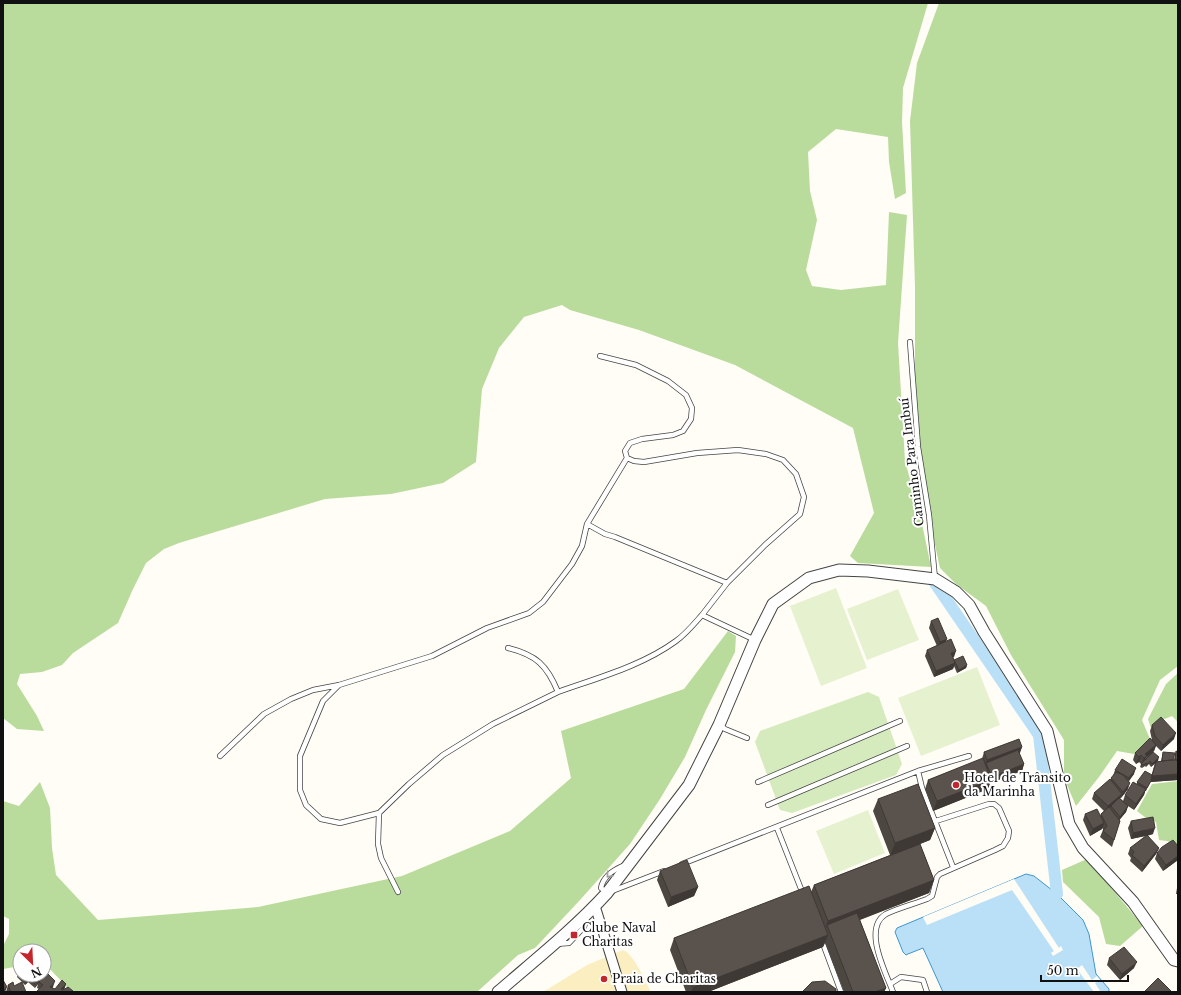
<svg xmlns="http://www.w3.org/2000/svg" width="1181" height="995" viewBox="0 0 1181 995" font-family="'Libre Baskerville',serif">
<rect width="100%" height="100%" fill="#fffdf5"/>
<path fill="#d5ebbd" d="M868 692 879 697 902 764 896 775 792 813 780 810 755 742 760 731Z"/>
<path fill="#b9dc9c" d="M3 3H928L903 88 902 122 906 193 895 199 889 162 888 137 836 129 808 152 810 191 817 220 806 270 812 286 841 290 886 285 889 212 907 215 898 343 905 461 921 519 931 567 858 563 850 556 874 513 853 428 735 365 639 330 570 310 562 305 524 317 499 348 482 389 476 462 443 483 391 494 325 499 179 543 164 549 146 563 133 589 118 623 73 653 62 665 42 672 20 674 17 684 37 716 44 731 17 729 3 718Z
M939 3H1178V666L1160 680 1142 720 1150 739 1134 754 1117 751 1099 777 1076 806 1064 778V740L1011 655 986 606 956 584 940 568 915 451V287L910 121 917 63Z
M728 631 736 636 735 652 706 710 685 757 660 799 630 844 580 900 535 948 518 955 477 992H72L44 963V951H20V966L3 969V946L9 934V919L3 916V801L19 806 40 782 50 808 52 848 56 875 98 920 258 907 402 876 510 831 571 778 561 731 684 689Z
M1178 673V722L1172 716 1155 723 1151 728 1148 719 1166 684Z
M1178 781V845L1167 841 1159 840 1156 822 1146 818 1137 811 1152 784Z
M1087 859 1143 926 1120 946 1106 944 1099 917 1063 882 1062 870Z"/>
<path fill="#fbeec1" d="M623 950C633 953 646 982 651 992H543L587 965Z"/>
<path fill="#e6f2cf" d="M836 588 867 668 821 686 790 606Z
M898 589 919 640 867 660 847 609Z
M977 667 1000 725 921 756 898 698Z
M868 810 885 853 834 874 816 831Z"/>
<path fill="#b9e0f7" stroke="#3f96cf" d="M1026 874 1034 876 1057 894 1083 920 1089 934 1096 974 1109 989V992H943L923 948 908 954 906 955 903 952 895 932 897 928Z"/>
<path fill="#fffdf5" d="M1014 879 1059 948 1061 946 1063 950 1053 956 1051 953 1054 951 1012 890 927 925 923 917Z
M1082 965 1092 980 1097 976 1100 980 1095 983 1100 991 1099 992H1094L1077 969Z"/>
<g fill="none" stroke-linecap="round" stroke-linejoin="round">
<path stroke="#b9e0f7" stroke-width="12" d="M933 580 1039 735 1057 894"/>
<defs>
<path id="service" d="M910 342 918 447 929 515 935 579
M600 356 636 365 668 381 686 395 692 408 691 419 683 431 673 435 642 439 630 443 625 451 627 458 634 461 644 462 697 453 738 450 766 454 783 460 796 474 804 497 800 514 765 545 727 583 702 615
M587 524 605 534 615 537 727 583
M508 648C536 655 547 665 558 692 597 678 642 666 676 641 686 634 694 624 702 615L755 640
M720 725 725 729 747 738
M220 756 264 714 291 699 313 690 339 685
M918 771 922 788 953 867
M758 782 900 721
M768 805 907 746
M379 813 409 784 443 755 493 724 558 692
M777 828 803 894
M682 864 918 771 969 756
M625 865C615 869 603 876 601 888L607 893 664 871
M398 892 381 858 378 844 379 813 340 823 321 819 306 805 300 790V756L323 701 339 685 432 656 487 628 529 613 543 602 572 564 582 546 587 524 627 458
M822 941 841 992
M556 944 569 943 584 927 587 916
M890 984 901 977 923 980 927 992
M893 992C886 973 862 928 886 914 898 908 914 904 927 899L932 896 937 877 940 874 995 850 1003 846 1008 838 1009 831 999 808 994 804H989L936 821"/>
<path id="minor" d="M595 906 622 992"/>
<path id="tertiary" d="M498 992C535 960 574 929 607 893L689 785 719 725 755 640 773 604 809 578 839 570 868 571 935 579 956 592 969 605 984 632 1047 731 1069 824 1083 848 1133 902 1174 960 1178 961"/>
</defs>
<use href="#service" stroke="#444" stroke-width="6"/>
<use href="#minor" stroke="#444" stroke-width="11"/>
<use href="#tertiary" stroke="#444" stroke-width="13"/>
<use href="#service" stroke="#fff" stroke-width="4.5"/>
<use href="#minor" stroke="#fff" stroke-width="9"/>
<use href="#tertiary" stroke="#fff" stroke-width="11"/>
</g>
<path fill="#4d4742" d="M931 621 946 642 954 657H953L954 660 967 665 966 668 957 673 954 666 953 669 934 677 925 656 927 650 937 646 929 628Z
M1152 725 1174 739 1161 751 1156 746 1154 751 1146 758 1145 760 1158 761 1157 762 1161 761 1163 752 1174 760 1176 751 1178 752V780L1150 782 1146 791H1145L1144 795 1134 810 1128 806 1126 812 1119 820 1120 821 1112 847 1100 837 1103 830V828L1102 829 1090 836 1083 820 1085 814 1100 816 1101 814 1104 811 1092 799 1094 793 1110 780 1113 776 1115 770 1134 774 1128 781V789L1121 798H1120L1123 801 1125 795 1137 784V782L1151 777 1155 763 1151 767 1149 764 1146 767 1145 766 1142 768 1140 767 1141 764 1139 762 1136 764 1133 760 1135 753 1152 740 1150 731Z
M1022 747 1019 753 1024 764 1022 771 990 783 988 789 933 811 925 789 928 780 982 759 984 752Z
M878 799 935 828 930 840 920 844 934 880 929 893 860 920 886 988 884 992H844L825 943 823 947 708 992H686L670 950 674 938 811 892 814 885 890 855 873 811Z
M1131 821 1153 834 1147 836 1159 848 1156 854 1142 872 1130 861 1131 858 1128 854 1130 848 1146 836 1131 839 1128 828Z
M1178 846V860L1163 871 1155 859 1157 853Z
M660 871 698 887 694 896 668 907 657 880Z
M1178 882V894H1176Z
M1109 958 1134 968 1120 980 1107 965Z
M20 969V975H41L40 980 53 987 52 988 55 989 66 984 64 989 72 992H36L39 989 37 988 38 984 35 988 28 982 25 985 17 977 19 971Z
M8 985 14 986 26 992H6Z"/>
<path fill="#3f3936" d="M947 639 945 645 938 648 940 642Z
M956 651 954 657 949 659 951 653Z
M955 663 953 669 934 677 936 671Z
M967 665 966 668 957 673 959 670Z
M1176 733 1174 739 1161 751 1163 745Z
M1156 745 1154 751 1146 758 1144 762 1142 764 1145 754Z
M1022 747 1020 753 987 765 986 763V765L984 766 987 760Z
M1141 755 1139 762 1136 764 1139 757Z
M1159 757 1158 761 1151 767 1152 764Z
M1024 764 1022 771 990 783 988 789 933 811 937 801 991 780 992 777Z
M1136 768 1134 774 1127 784 1129 778Z
M1178 774V780L1150 782 1146 791 1152 776Z
M1130 783 1128 789 1121 798 1123 792Z
M1146 789 1144 795 1134 810 1136 804Z
M1122 794 1119 800 1111 806V807L1105 812 1108 806Z
M1128 806 1126 812 1117 823 1120 817Z
M1104 823 1102 829 1090 836 1093 829Z
M935 828 930 840 890 856 895 843Z
M1155 828 1153 834 1131 839 1133 833Z
M1159 848 1156 854 1142 872 1144 866Z
M1178 856V860L1163 871 1166 865Z
M934 880 929 893 830 931 827 925 824 933 823 934 828 921Z
M698 887 694 896 668 907 671 897Z
M828 935 823 947 708 992H691L693 987Z
M1137 962 1134 968 1120 980 1122 974Z
M42 975 40 982H39L35 988 38 982Z
M30 976 28 982 25 985 27 979Z
M55 981 53 987 49 992 50 987Z
M66 984 64 990 62 992 61 989Z
M7 987 5 992H3V989Z
M886 988 884 992H875Z"/>
<path fill="#5a524d" stroke="#3f3936" d="M938 618 947 639 940 642 931 621Z
M951 639 956 651 951 653 955 663 936 671 927 650Z
M963 656 967 665 959 670 954 660Z
M1161 717 1176 733 1163 745 1155 736 1152 725Z
M1150 738 1156 745 1145 754 1147 756 1144 758 1141 755 1139 757 1135 753Z
M1019 739 1022 747 987 760 984 752Z
M1018 750 1024 764 992 777 986 763Z
M1176 751 1178 752V760H1175Z
M1153 752 1159 757 1152 764 1150 761 1148 764 1146 763 1144 765 1141 764Z
M1163 752 1175 753 1173 760 1162 761Z
M983 758 991 780 937 801 928 780Z
M1122 759 1136 768 1129 778 1115 770Z
M1170 760H1178V774L1152 776 1156 762Z
M1145 771 1152 775 1151 781 1147 788 1137 782Z
M1116 772 1123 775 1130 783 1123 792 1111 778Z
M1110 779 1122 794 1108 806 1094 793Z
M1133 782 1146 789 1136 804 1125 795Z
M918 784 935 828 895 843 878 799Z
M1119 798 1128 806 1120 817 1111 806Z
M1109 807 1120 821 1114 840 1103 831 1107 826 1101 814Z
M1097 809 1104 823 1093 829 1085 814Z
M1153 817 1155 828 1133 833 1131 821Z
M1147 835 1159 848 1144 866 1132 855 1134 852 1130 848Z
M1173 840 1178 846V856L1166 865 1157 853 1162 847Z
M920 844 934 880 828 921 814 885Z
M687 860 698 887 671 897 660 871Z
M809 886 828 935 693 987 674 938Z
M857 913 886 988 875 992H853L827 925Z
M1124 947 1137 962 1122 974 1109 958Z
M47 973 55 981 50 987 55 989 62 980 66 984 61 989 63 990 68 987 73 991 72 992H45L43 991 42 992H36L43 985 39 982Z
M23 975H42L38 982 30 976 27 979Z
M1158 978 1172 992H1144Z
M3 980 7 987 3 989Z
M825 981 836 989V992H803V991L812 982Z
M13 982 14 986 22 982 26 992H11L8 985Z"/>
<defs><path id="oneway-chevron" d="M-2-3.5L2.5 0L-2 3.5" fill="none" stroke-width="1.6" stroke-linecap="round" stroke-linejoin="round"/></defs>
<use stroke="#a0a0a0" href="#oneway-chevron" transform="translate(609 875) rotate(132)"/>
<g fill="#c4262e" stroke="#fff" stroke-width="1.5">
<circle cx="956" cy="785" r="4"/>
<rect x="570" y="931" width="8" height="8" rx="2"/>
<circle cx="604" cy="979" r="4"/>
</g>
<g text-anchor="middle" stroke-width="4" stroke-linejoin="round" paint-order="stroke">
<g font-size="12" fill="#111" stroke="#fff">
<text transform="translate(912 462) rotate(-97)" y="4">Caminho Para Imbuí</text>
</g>
<g font-size="12" fill="#111" stroke="#fff" text-anchor="start">
<text x="964" y="782">Hotel de Trânsito<tspan x="964" dy="14">da Marinha</tspan></text>
<text x="582" y="932">Clube Naval<tspan x="582" dy="14">Charitas</tspan></text>
<text x="612" y="983">Praia de Charitas</text>
</g>
</g>
<rect width="1181" height="995" fill="none" stroke="#111111" stroke-width="8"/>
<g transform="translate(32 963) rotate(156)"><circle r="19" fill="#ffffff" stroke="#a0a0a0"/>
<path d="M0-3L7 15L0 10L-7 15Z" fill="#c4262e"/>
<text y="-6" font-size="11" font-weight="bold" text-anchor="middle" fill="#111111">N</text>
</g>
<path d="M1041 975v6h87v-6" fill="none" stroke="#111111" stroke-width="2"/>
<text x="1047" y="975" font-size="12" fill="#111111" stroke="#ffffff" stroke-width="3" paint-order="stroke">50 m</text>
</svg>
